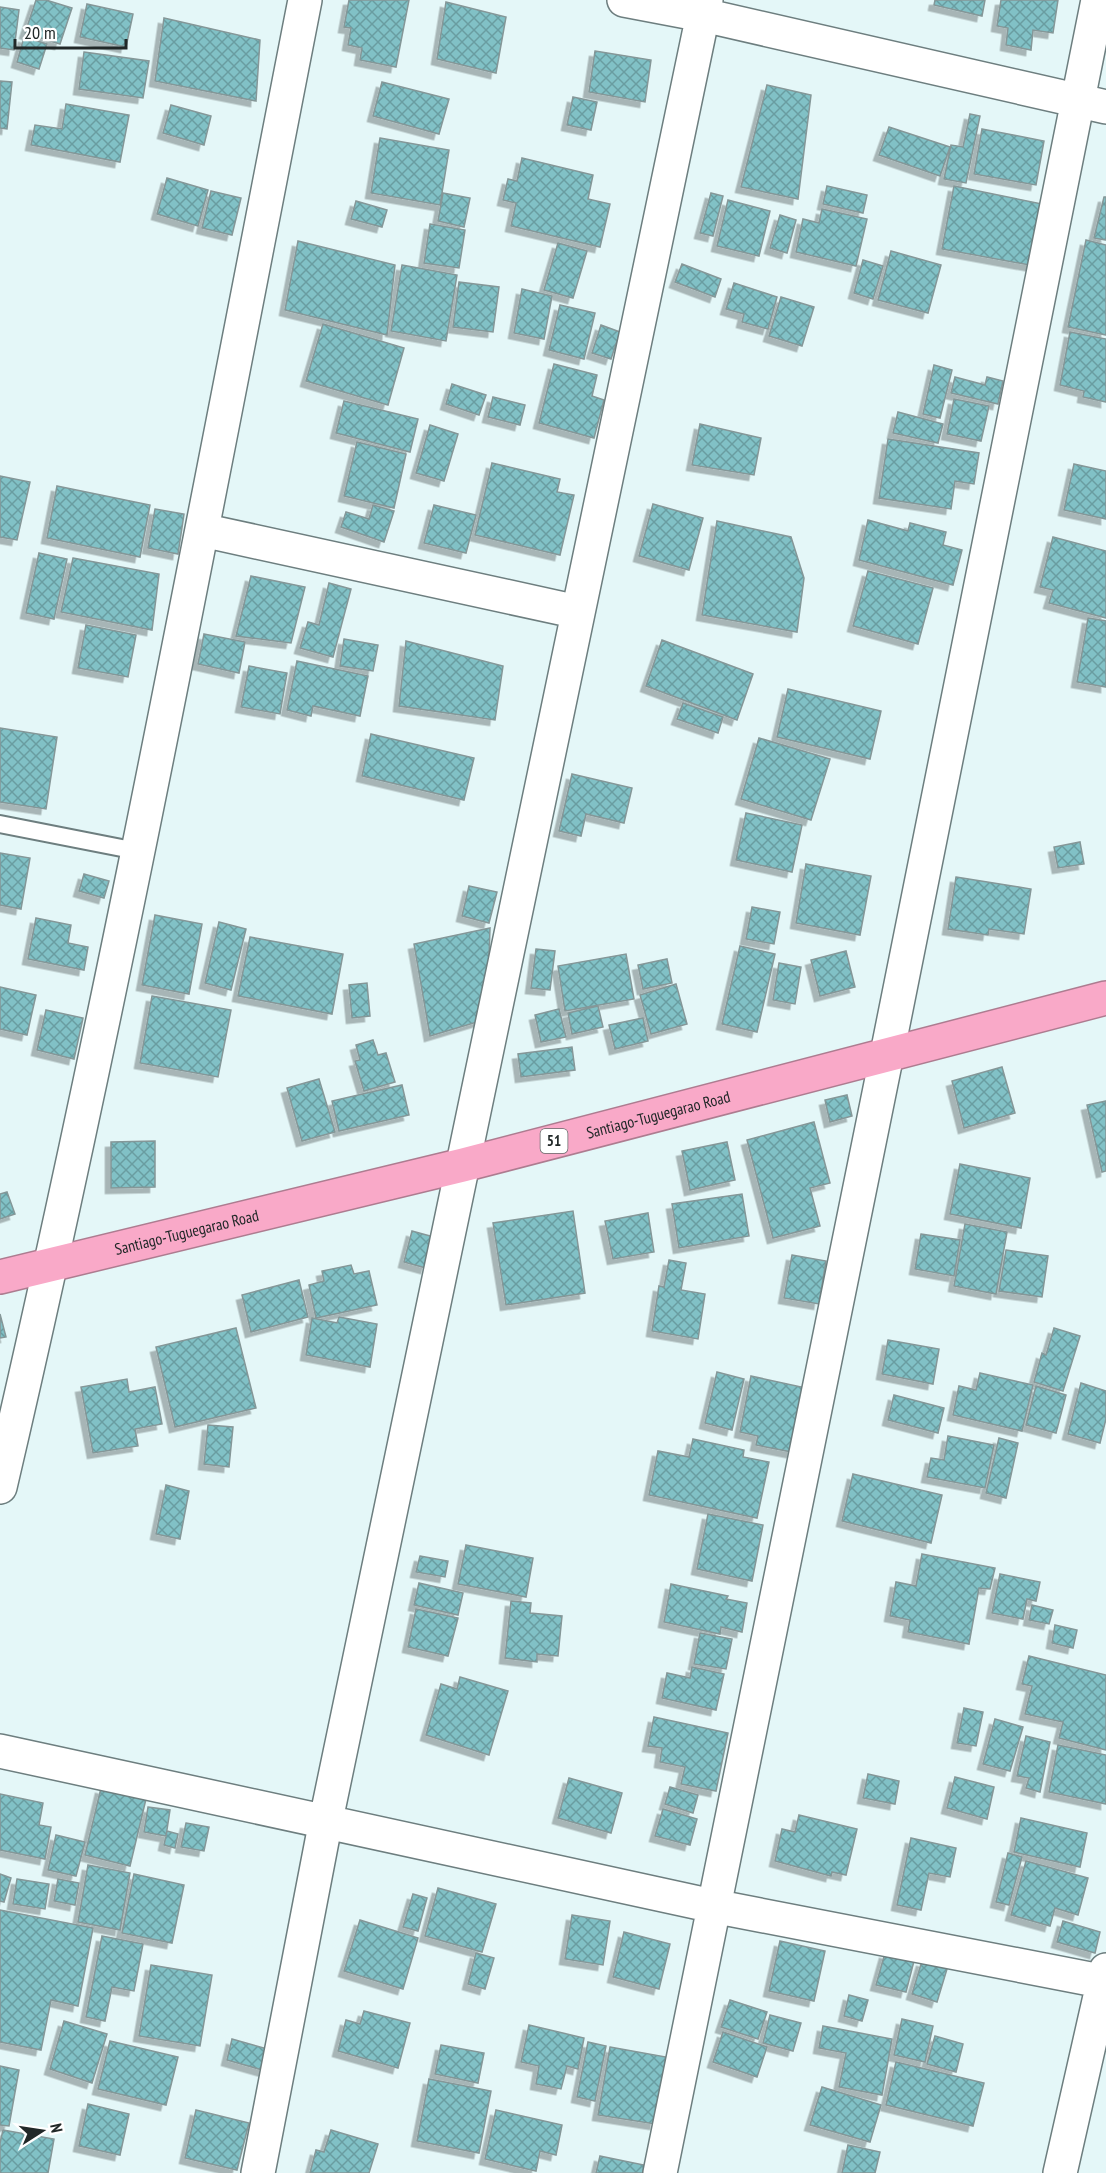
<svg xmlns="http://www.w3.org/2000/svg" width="1106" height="2173" viewBox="0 0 1106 2173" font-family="'PT Sans Narrow',sans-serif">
<defs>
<pattern id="building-cross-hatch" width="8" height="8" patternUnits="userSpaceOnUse" patternTransform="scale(1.5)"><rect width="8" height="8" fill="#81c1c6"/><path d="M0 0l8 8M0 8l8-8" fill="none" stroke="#699da1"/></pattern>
<filter id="shadow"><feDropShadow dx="-5.5" dy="5.5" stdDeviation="0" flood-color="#0004"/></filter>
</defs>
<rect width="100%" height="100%" fill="#e4f7f8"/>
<path fill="url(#building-cross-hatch)" stroke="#859798" stroke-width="1.5" filter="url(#shadow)" d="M36 0H46L72 8 60 44 25 33Z
M349 0H409L396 67 360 60 362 48 348 45 351 28 344 27Z
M935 0H985L982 16 934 5Z
M1001 0H1058L1053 33 1033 30 1031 50 1006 45 1008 28 997 26Z
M446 2 506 17 496 73 437 59Z
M87 4 133 14 126 47 80 37Z
M0 7 19 10 14 50 0 48Z
M164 18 260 40 256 101 155 81Z
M24 37 47 44 39 69 17 62Z
M595 51 651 60 645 102 589 92Z
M84 52 149 61 143 98 79 89Z
M0 81 12 82 7 129 0 128Z
M382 82 449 99 439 134 373 116Z
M767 85 811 95 798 199 741 187Z
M573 97 597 102 591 130 567 125Z
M66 104 129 115 120 162 31 145 35 125 62 129Z
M171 105 211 116 204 145 163 133Z
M970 114 980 116 966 183 944 179 951 145 963 147Z
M889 127 950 147 940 176 879 155Z
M982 129 1044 141 1036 185 974 174Z
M380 138 449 150 440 205 371 193Z
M522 158 593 175 588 199 610 204 600 247 511 226 516 203 503 200 508 179 517 181Z
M167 178 208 190 198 226 157 214Z
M827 186 867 195 863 213 823 204Z
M954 186 1047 205 1035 266 942 249Z
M211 191 241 198 232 235 202 228Z
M443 193 470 198 464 227 438 221Z
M711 193 723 196 713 236 700 233Z
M1104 197H1106V240L1094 238Z
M728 200 770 211 759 256 717 246Z
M356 201 387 210 382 227 351 219Z
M822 209 867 219 856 266 796 252 803 219 819 223Z
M780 215 796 220 787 253 770 248Z
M430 224 465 230 459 268 424 263Z
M1086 240 1106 245V335L1068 327Z
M298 241 395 265 387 335 285 310Z
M558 243 587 251 573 298 544 290Z
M891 251 941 265 928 313 878 300Z
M863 260 883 266 873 299 854 293Z
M682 264 721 279 715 297 675 282Z
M402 265 457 275 446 341 391 331Z
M459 282 499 287 493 332 453 327Z
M734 283 777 297 768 329 742 322 744 314 726 309Z
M522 289 552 296 544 339 514 333Z
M781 297 814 307 802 346 769 336Z
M560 305 595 313 584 359 549 350Z
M323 324 404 348 388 405 306 381Z
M601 325 620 332 611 359 592 353Z
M1070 332 1106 339V402L1083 397 1084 391 1060 385Z
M554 364 597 375 592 396 604 400 594 438 539 423Z
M934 365 952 370 940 418 923 414Z
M955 377 985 385 987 377 1003 381 998 404 951 393Z
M452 384 486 395 479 415 446 404Z
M493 397 525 405 520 425 488 417Z
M954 399 989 406 981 441 947 434Z
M344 401 418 419 410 452 336 433Z
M898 412 943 424 938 443 893 433Z
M700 424 761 438 754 475 692 465Z
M430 425 458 434 444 481 416 473Z
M888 439 979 453 974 484 955 481 951 509 879 498Z
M357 442 406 454 394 508 344 496Z
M492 463 560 479 557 492 574 495 560 555 475 535Z
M1074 464 1106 471V519L1064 510Z
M0 476 30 482 17 540 0 537Z
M57 486 150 505 140 557 47 538Z
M653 504 703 518 689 570 639 556Z
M373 505 394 511 384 542 341 527 346 512 369 519Z
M434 505 476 515 466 553 424 543Z
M155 509 184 514 178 554 148 548Z
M868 520 908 531 910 523 946 532 943 545 962 550 953 585 859 560Z
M717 521 791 537 804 578 797 632 702 615Z
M1053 537 1106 551V618L1049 603 1053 590 1040 587Z
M39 553 67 559 54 619 26 613Z
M73 558 159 574 152 630 61 612Z
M868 571 933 588 918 644 853 626Z
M251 576 305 587 291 643 236 636Z
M329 583 351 589 333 657 300 648 308 622 319 625Z
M1088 618 1106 621V687L1077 682Z
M86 625 136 635 128 677 78 668Z
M204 634 245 642 239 673 198 664Z
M344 639 378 645 373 671 340 666Z
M662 640 753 674 737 720 646 686Z
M406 641 503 666 495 720 399 706Z
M297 661 368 676 360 716 313 706 311 716 287 710Z
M249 666 287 673 280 714 241 707Z
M788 689 881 711 870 759 777 737Z
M683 703 723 717 718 733 677 719Z
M0 728 57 737 46 809 0 802Z
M371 734 474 758 464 800 362 776Z
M759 738 830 759 811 820 741 799Z
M572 774 632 788 624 823 586 814 581 836 559 831Z
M746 813 802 825 792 872 736 860Z
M1080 842 1084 864 1058 868 1054 847Z
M0 853 30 858 21 909 0 905Z
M806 864 871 876 860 935 796 923Z
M84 874 109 881 104 898 79 891Z
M956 877 1031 889 1024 934 989 929 988 935 948 929Z
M469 886 497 892 489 923 462 916Z
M752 907 780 912 774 944 746 939Z
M155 915 202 924 189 994 142 985Z
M36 918 71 925 68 943 88 947 84 970 28 959Z
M219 922 246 929 231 990 205 983Z
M490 928 487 1019 430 1036 414 944Z
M250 937 343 954 332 1014 238 996Z
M740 946 775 954 757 1032 722 1024Z
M536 949 555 951 550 990 531 988Z
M846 951 855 987 820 996 811 960Z
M626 954 634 999 565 1011 558 966Z
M667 959 672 983 643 989 638 965Z
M779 963 801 967 795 1004 773 1000Z
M367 983 370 1016 352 1018 349 985Z
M676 984 687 1024 651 1034 640 995Z
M0 987 36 995 27 1035 0 1029Z
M152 996 231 1010 218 1077 140 1063Z
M598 1006 603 1027 572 1034 568 1013Z
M559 1009 566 1037 541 1042 535 1015Z
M46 1010 83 1018 74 1059 37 1050Z
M643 1018 648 1041 615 1049 609 1025Z
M373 1040 378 1055 386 1053 395 1082 364 1091 355 1061 360 1060 356 1045Z
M572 1047 575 1070 521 1077 518 1054Z
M1002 1067 1015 1113 964 1128 952 1081Z
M319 1079 335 1132 302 1141 287 1088Z
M402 1085 409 1115 339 1131 332 1101Z
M847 1095 852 1116 830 1122 825 1100Z
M1106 1101V1171L1102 1172 1087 1105Z
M814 1122 830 1183 810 1188 820 1226 773 1238 747 1140Z
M155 1141V1187L111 1188V1142Z
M727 1142 735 1180 690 1190 682 1151Z
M960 1164 1030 1178 1021 1228 950 1214Z
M7 1192 15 1214 0 1219V1194Z
M742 1194 749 1236 679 1248 672 1204Z
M573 1211 585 1293 506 1305 493 1223Z
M648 1213 654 1252 613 1259 605 1221Z
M965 1224 1007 1232 996 1294 954 1286Z
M412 1231 434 1237 426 1268 404 1262Z
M921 1234 960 1240 954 1276 915 1269Z
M1006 1250 1048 1256 1042 1297 999 1291Z
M792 1255 826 1261 819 1304 784 1298Z
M669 1260 686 1263 681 1290 705 1294 698 1339 652 1331 659 1286 664 1287Z
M351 1265 354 1274 369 1271 377 1305 316 1318 309 1285 324 1281 322 1271Z
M299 1280 308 1317 251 1332 242 1295Z
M0 1314 6 1337 0 1338Z
M339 1317 377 1324 370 1367 306 1355 312 1318 337 1323Z
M236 1328 256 1408 175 1427 156 1347Z
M1054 1328 1080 1336 1063 1391 1034 1382 1042 1353 1046 1355Z
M888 1340 939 1349 933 1384 882 1374Z
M717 1372 744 1379 732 1430 705 1423Z
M980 1373 1033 1385 1022 1431 953 1415 959 1386 976 1390Z
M751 1376 806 1388 792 1452 756 1445 758 1436 740 1432Z
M127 1379 129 1392 155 1387 162 1424 135 1429 138 1446 93 1453 81 1387Z
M1081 1383 1106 1391V1419L1100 1443 1068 1434Z
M1036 1386 1066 1395 1056 1433 1026 1425Z
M894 1395 944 1408 938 1433 888 1420Z
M208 1425 233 1427 229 1467 204 1464Z
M948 1436 994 1445 985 1488 927 1477 931 1458 944 1460Z
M999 1438 1018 1443 1006 1498 986 1493Z
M693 1439 744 1450 743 1457 769 1462 757 1518 649 1495 658 1451 689 1457Z
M853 1474 942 1495 931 1543 842 1521Z
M166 1485 189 1491 180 1539 156 1534Z
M708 1514 763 1525 752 1581 697 1569Z
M466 1545 533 1558 526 1597 458 1584Z
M922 1554 995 1568 990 1589 979 1588 969 1644 908 1632 910 1620 890 1616 896 1582 916 1586Z
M420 1556 448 1561 445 1577 416 1572Z
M1000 1574 1040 1582 1036 1601 1027 1599 1023 1619 992 1613Z
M419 1583 463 1593 458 1615 414 1605Z
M671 1584 728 1596 726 1599 747 1603 742 1632 721 1627 720 1634 664 1622Z
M511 1601 531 1603 530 1613 562 1616 558 1656 537 1654V1662L505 1658Z
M1032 1605 1053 1610 1049 1624 1029 1620Z
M416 1609 458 1618 448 1656 408 1647Z
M1055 1625 1077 1630 1073 1648 1052 1643Z
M700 1633 732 1639 726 1669 694 1664Z
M1029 1656 1106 1675V1750L1059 1738 1063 1722 1025 1714 1032 1686 1022 1684Z
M692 1667 724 1674 716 1710 662 1698 667 1673 690 1678Z
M460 1677 508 1691 489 1755 426 1735 441 1684 457 1689Z
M964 1708 983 1712 976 1746 957 1743Z
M654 1717 728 1733 716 1791 681 1784 685 1767 660 1762 662 1748 648 1746Z
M995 1719 1023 1727 1010 1771 983 1764Z
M1026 1736 1050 1742 1040 1792 1026 1788 1029 1778 1017 1776Z
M1058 1745 1106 1755V1804L1049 1792Z
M868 1774 899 1781 895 1804 863 1798Z
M955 1777 994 1787 987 1819 947 1808Z
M569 1778 622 1793 611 1833 558 1818Z
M670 1787 698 1795 693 1813 665 1804Z
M101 1788 146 1799 130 1866 85 1855Z
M0 1794 43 1803 39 1825 51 1827 45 1859 0 1850Z
M148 1807 170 1810 166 1836 144 1832Z
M663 1809 697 1819 690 1845 655 1836Z
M799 1815 857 1829 846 1875 832 1872 831 1876 775 1861 782 1829 795 1832Z
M1021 1818 1087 1833 1080 1867 1014 1852Z
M186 1823 209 1827 204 1851 181 1847Z
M167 1831 178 1834 175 1848 164 1845Z
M56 1835 85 1842 76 1876 48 1870Z
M911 1838 956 1848 950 1877 929 1873 921 1910 897 1905Z
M1008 1853 1022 1857 1009 1905 996 1902Z
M1026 1861 1088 1878 1078 1915 1055 1908 1050 1926 1011 1915Z
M88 1865 130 1873 120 1930 78 1922Z
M0 1874 11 1878 4 1902 0 1901Z
M134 1874 184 1885 172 1943 122 1933Z
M17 1879 49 1884 45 1909 13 1904Z
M58 1879 79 1883 75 1905 54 1901Z
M438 1888 496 1904 482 1952 425 1936Z
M413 1894 427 1898 418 1931 403 1927Z
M0 1910 93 1928 78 2006 51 2000 41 2050 0 2042Z
M572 1915 610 1921 603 1965 565 1959Z
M360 1920 418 1938 403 1989 344 1971Z
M1063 1921 1100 1932 1095 1953 1057 1942Z
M624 1932 670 1944 659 1989 613 1977Z
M102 1936 143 1944 134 1991 112 1987 105 2021 86 2017Z
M780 1941 825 1951 814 2001 769 1991Z
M476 1953 494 1958 485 1989 468 1984Z
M885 1953 914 1961 906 1992 876 1985Z
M922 1961 947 1969 937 2002 912 1994Z
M151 1965 212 1975 200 2046 139 2036Z
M849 1995 868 2000 862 2021 844 2016Z
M730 2000 767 2012 758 2039 721 2027Z
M364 2011 410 2023 398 2068 338 2051 346 2020 360 2024Z
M770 2015 801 2023 793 2051 763 2043Z
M902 2019 933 2026 925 2062 894 2055Z
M64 2021 107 2034 92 2083 50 2069Z
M529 2025 584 2038 578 2069 567 2066 561 2089 536 2084 539 2066 521 2062Z
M823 2026 892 2039 882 2095 839 2087 846 2053 819 2048Z
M723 2032 767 2047 757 2077 713 2062Z
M935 2036 963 2044 956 2072 927 2064Z
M232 2039 271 2050 266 2071 227 2060Z
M110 2041 178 2057 166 2105 98 2089Z
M588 2042 606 2046 595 2101 577 2097Z
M441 2045 484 2053 478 2083 435 2074Z
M610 2047 666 2057 655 2124 598 2115Z
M896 2062 984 2083 973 2126 886 2105Z
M0 2066 19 2070 9 2126 0 2125Z
M429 2079 491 2091 479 2153 417 2141Z
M822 2087 881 2105 870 2142 810 2125Z
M88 2104 129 2114 120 2155 79 2146Z
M196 2110 249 2123 237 2170 185 2158Z
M496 2110 562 2125 556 2155 540 2151 536 2171 485 2159Z
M3 2130 54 2139 48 2173H0V2143Z
M331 2130 378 2144 369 2173H310L316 2150 324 2152Z
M848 2145 880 2152 875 2173H842Z
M600 2156 644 2165 643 2173H596Z"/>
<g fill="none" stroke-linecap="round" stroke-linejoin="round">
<defs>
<path id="lane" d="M0 824 137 851"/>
<path id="street" d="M624 0 703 15 1106 107
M202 530 578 612
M0 1487C115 995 208 497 305 0
M0 1751 713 1906 1106 1982
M258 2173 326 1820 706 0
M660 2173 887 1054 1098 0
M1060 2173 1106 1970"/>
<g id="highway">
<path id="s1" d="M0 1277 463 1165 1106 998"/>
</g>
</defs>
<use href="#lane" stroke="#6d7e7f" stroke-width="20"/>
<use href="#street" stroke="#6d7e7f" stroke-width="36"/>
<use href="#highway" stroke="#ad7c90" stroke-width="36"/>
<use href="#lane" stroke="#fff" stroke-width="16"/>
<use href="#street" stroke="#fff" stroke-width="33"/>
<use href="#highway" stroke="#f9a9c8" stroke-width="33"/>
</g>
<g text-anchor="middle" stroke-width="6" stroke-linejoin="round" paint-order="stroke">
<rect fill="#fff" stroke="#646868" stroke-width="1.5" x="540.5" y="1129" width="27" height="24" rx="4.5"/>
<g font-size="15" font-weight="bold" fill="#212828">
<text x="554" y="1146">51</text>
</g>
<g font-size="16" fill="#212828" stroke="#fff">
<text dy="6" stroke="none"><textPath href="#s1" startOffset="678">Santiago-Tuguegarao Road</textPath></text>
<text dy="6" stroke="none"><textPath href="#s1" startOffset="192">Santiago-Tuguegarao Road</textPath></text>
</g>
</g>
<g transform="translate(42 2131) rotate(78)" stroke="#ffffff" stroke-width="4.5" paint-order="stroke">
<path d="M0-4.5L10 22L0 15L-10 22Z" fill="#212828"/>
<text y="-9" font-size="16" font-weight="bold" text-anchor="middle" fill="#212828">N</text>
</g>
<path d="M15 39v9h111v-9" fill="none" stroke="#212828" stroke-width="3"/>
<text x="24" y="39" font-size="18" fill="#212828" stroke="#ffffff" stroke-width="4.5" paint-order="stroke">20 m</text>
</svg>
